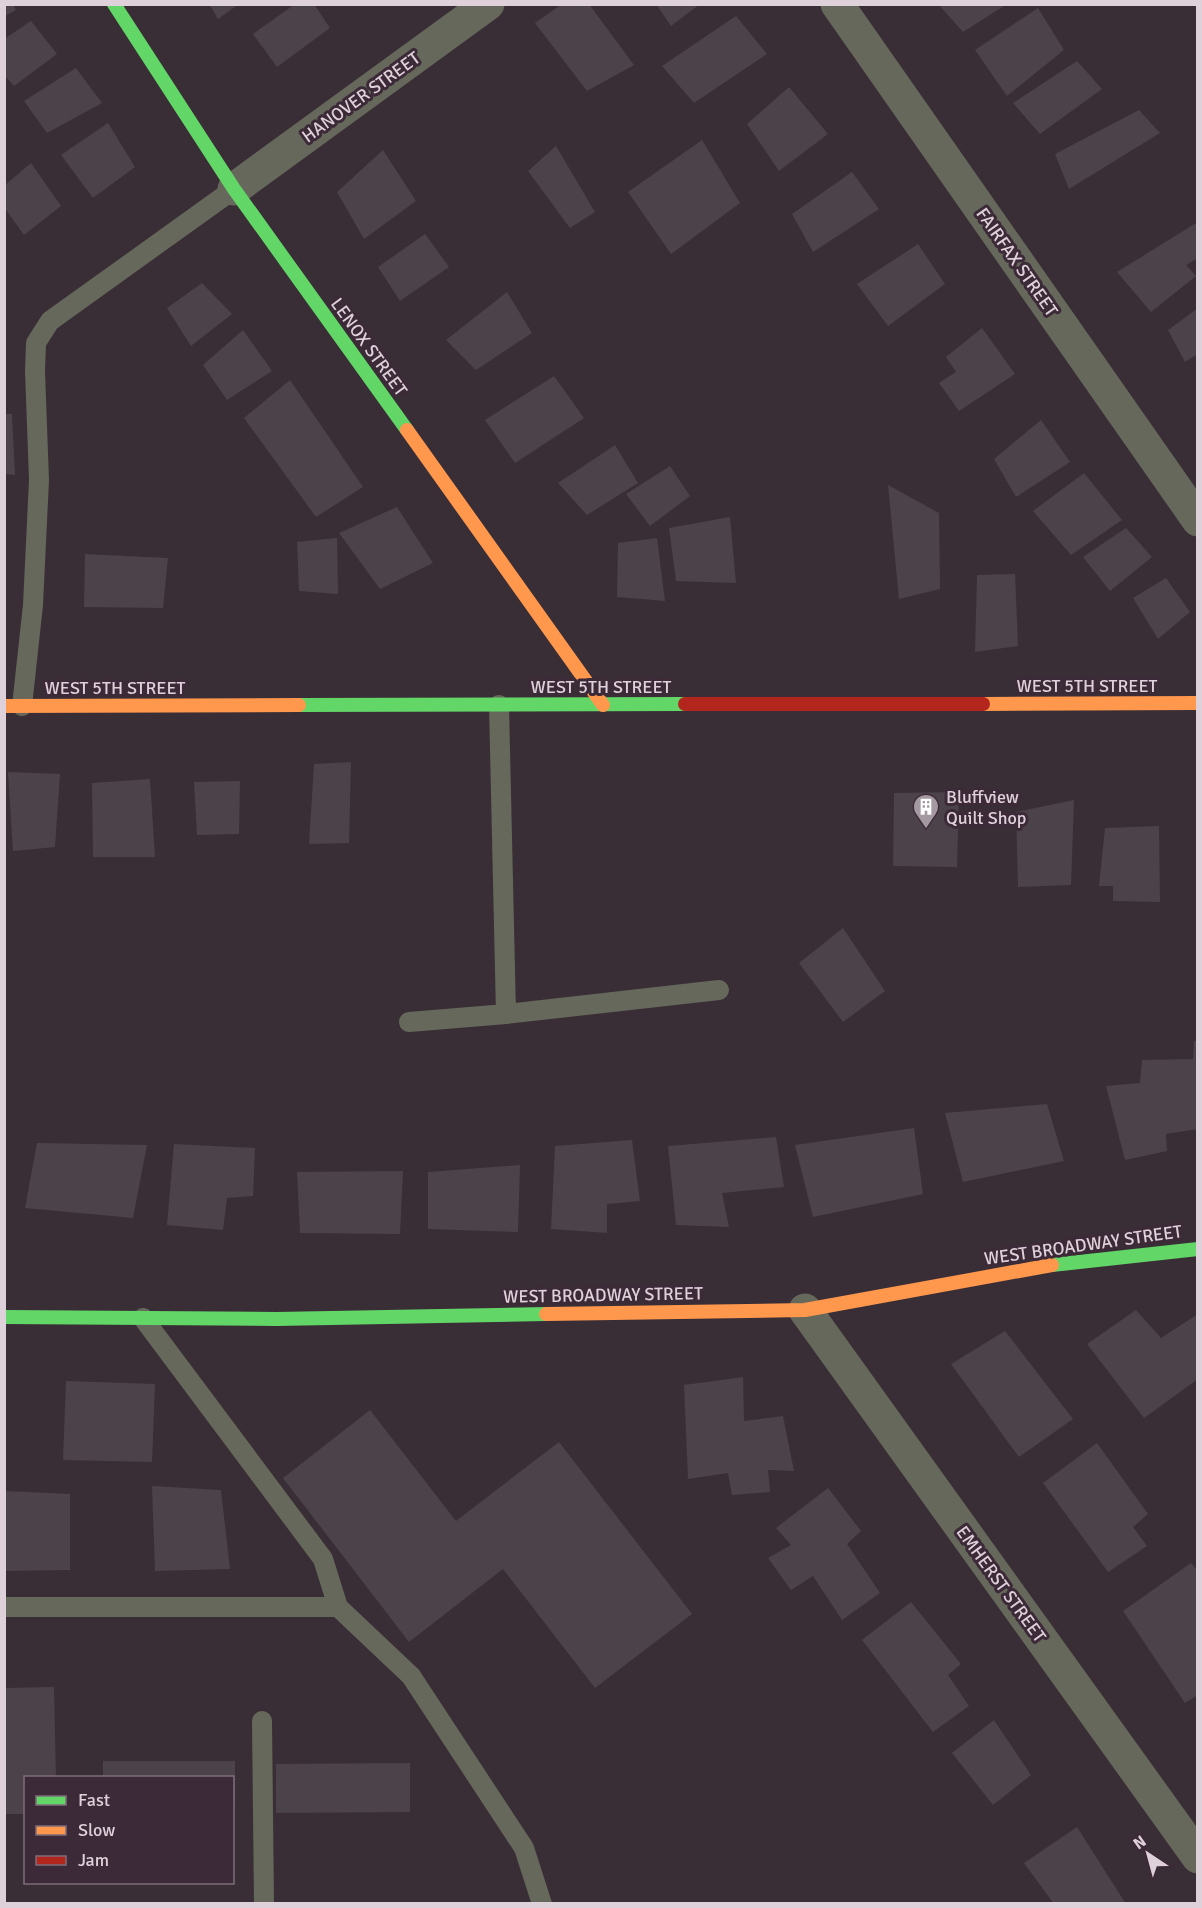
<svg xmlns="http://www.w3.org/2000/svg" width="1202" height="1908" viewBox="0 0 1202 1908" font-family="Signika,sans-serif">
<rect width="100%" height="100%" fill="#392e36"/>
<path fill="#4c424a" d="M5 4H13L16 10 5 16Z
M209 4H239L218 19Z
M295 4H314L330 28 277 67 253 34Z
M562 4H589L634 65 587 91 535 23Z
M656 4H700L671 26Z
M938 4H1007L963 32Z
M1038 8 1064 50 1007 96 975 50Z
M736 16 767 54 694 103 662 66Z
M31 21 57 54 14 86 4 75V39Z
M1077 61 1102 89 1040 134 1013 103Z
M76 68 102 103 47 133 24 101Z
M789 87 828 134 779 171 747 124Z
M1139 110 1160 133 1069 189 1055 154Z
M108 123 135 167 93 198 61 155Z
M702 140 740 203 671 254 628 192Z
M556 146 595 212 570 228 528 171Z
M383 150 416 201 364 239 337 192Z
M31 163 61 206 24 235 4 207V186Z
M852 172 879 209 813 252 792 214Z
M1196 223 1198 226V258L1186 265 1196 276 1151 312 1117 272Z
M425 234 449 267 400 301 378 267Z
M918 244 945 284 888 326 857 284Z
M202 283 232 314 191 346 167 308Z
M507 292 532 333 476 370 446 340Z
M1198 308V354L1185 362 1168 330Z
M982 328 1015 374 959 411 939 383 956 372 946 357Z
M243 330 272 371 227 400 203 365Z
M554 376 584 418 515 463 485 420Z
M290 380 363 487 316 517 244 418Z
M4 414H12L15 475 4 474Z
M1041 420 1070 462 1016 497 994 459Z
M615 445 638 483 587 515 558 483Z
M670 466 690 496 650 526 626 494Z
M1084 473 1122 520 1071 555 1033 511Z
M888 485 939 513 940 589 899 599Z
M397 507 433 563 380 589 339 533Z
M730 517 736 583 676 581 669 528Z
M1126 528 1152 557 1110 591 1083 557Z
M337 538 338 594 299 591 297 542Z
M657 538 665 601 617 597 618 543Z
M85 554 168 558 163 608 84 607Z
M1015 574 1018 646 975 652 977 575Z
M1166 578 1190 612 1158 639 1133 598Z
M351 762 349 843 309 844 314 764Z
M8 772 60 774 55 847 13 851Z
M150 779 155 857H93L92 783Z
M240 781 239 834 197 835 194 782Z
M959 792 957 867 893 866 894 793Z
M1074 800 1071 885 1018 887 1016 812Z
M1159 826 1160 902 1113 901V886H1099L1105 828Z
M843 928 885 991 843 1022 799 963Z
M1194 1041H1198V1129L1166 1134 1167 1151 1125 1160 1106 1086 1140 1083 1142 1060 1193 1059Z
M1047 1104 1064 1161 963 1182 945 1113Z
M914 1128 923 1194 813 1217 795 1145Z
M776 1137 784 1187 722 1193 729 1227 676 1225 668 1146Z
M632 1140 640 1201 607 1204V1233L551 1229 555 1146Z
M37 1143 147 1145 133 1218 25 1208Z
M174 1144 255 1148 253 1196 227 1198 223 1230 167 1225Z
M520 1165 518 1232 428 1229V1172Z
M403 1171 400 1234 300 1233 297 1172Z
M1136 1310 1161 1338 1198 1314V1379L1144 1418 1087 1344Z
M1005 1331 1073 1419 1019 1457 951 1364Z
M743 1377 744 1421 783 1416 794 1471 768 1470 770 1492 732 1495 728 1473 688 1479 684 1385Z
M66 1381 155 1384 152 1462 63 1460Z
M370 1410 456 1521 559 1442 692 1614 595 1688 503 1569 409 1642 283 1478Z
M1097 1443 1148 1514 1133 1527 1147 1546 1108 1572 1043 1483Z
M152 1486 221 1490 230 1569 155 1571Z
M828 1488 861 1531 847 1544 880 1593 842 1620 813 1576 791 1590 768 1558 791 1545 776 1528Z
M4 1491 70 1494V1570L4 1571Z
M1191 1563 1198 1571V1695L1185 1703 1123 1611Z
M911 1602 961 1664 948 1675 969 1706 933 1732 862 1640Z
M54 1687 56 1778H26V1814H4V1688Z
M994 1720 1031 1775 993 1805 952 1753Z
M103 1761H235V1805H232V1778H103Z
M410 1763V1812L276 1813V1764Z
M1077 1827 1126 1904H1054L1024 1863Z"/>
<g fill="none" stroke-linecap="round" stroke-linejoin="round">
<path stroke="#65685b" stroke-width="20" d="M499 705 506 1014 719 990
M22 706 33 605 39 480 35 371 36 343 50 321 234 189
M409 1022 506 1014
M143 1318 323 1559 338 1607
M4 1607H338L411 1676 524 1848 542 1904
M262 1721 264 1904"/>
<path stroke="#65685b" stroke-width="33" d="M837 4 1198 520
M234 189 488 4
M805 1310 1198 1857"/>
<path stroke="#63d668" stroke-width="14" d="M114 4 234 189 407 430
M299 705 685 704
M1052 1265 1198 1249
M4 1317 276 1319 546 1314"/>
<path stroke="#ff974d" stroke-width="14" d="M407 430 603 705
M983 704 1198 703
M4 706 299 705
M546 1314 805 1310 1052 1265"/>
<path stroke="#b3261e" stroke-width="14" d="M685 704H983"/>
</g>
<defs>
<symbol id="building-pin" viewBox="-11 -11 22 30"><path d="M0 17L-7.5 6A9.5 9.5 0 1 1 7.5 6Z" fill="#a498a1" stroke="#3d2a38"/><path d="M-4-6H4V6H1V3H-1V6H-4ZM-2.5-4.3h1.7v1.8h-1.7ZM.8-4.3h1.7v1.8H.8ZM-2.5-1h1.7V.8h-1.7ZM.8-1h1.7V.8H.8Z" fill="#fff"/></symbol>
</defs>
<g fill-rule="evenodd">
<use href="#building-pin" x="911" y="792" width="30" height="40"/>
</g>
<g text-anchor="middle" stroke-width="6" stroke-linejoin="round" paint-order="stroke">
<g font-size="18" fill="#ded1da" stroke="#3d2a38">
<text transform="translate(361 97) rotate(-36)" y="6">HANOVER STREET</text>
<text transform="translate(1017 262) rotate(55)" y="6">FAIRFAX STREET</text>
<text transform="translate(369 347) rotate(54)" y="6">LENOX STREET</text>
<text x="1087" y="692">WEST 5TH STREET</text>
<text x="601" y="693">WEST 5TH STREET</text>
<text x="115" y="694">WEST 5TH STREET</text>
<text transform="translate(1083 1245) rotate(-8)" y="6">WEST BROADWAY STREET</text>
<text transform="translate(603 1295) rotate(-1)" y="6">WEST BROADWAY STREET</text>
<text transform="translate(1001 1584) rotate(54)" y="6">EMHERST STREET</text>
</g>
<g font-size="18" fill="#ded1da" stroke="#3d2a38" text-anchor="start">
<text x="946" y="803">Bluffview<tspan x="946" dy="21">Quilt Shop</tspan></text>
</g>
</g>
<rect width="1202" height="1908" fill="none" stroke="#ded1da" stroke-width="12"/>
<rect x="24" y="1776" width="210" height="108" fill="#3d2a38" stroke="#7d6d79" stroke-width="1.5"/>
<rect x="36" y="1796" width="30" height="9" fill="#63d668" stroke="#7d6d79" stroke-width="1.5"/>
<text x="78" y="1806" font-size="18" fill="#ded1da">Fast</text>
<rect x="36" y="1826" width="30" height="9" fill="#ff974d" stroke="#7d6d79" stroke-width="1.5"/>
<text x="78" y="1836" font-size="18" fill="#ded1da">Slow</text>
<rect x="36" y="1856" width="30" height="9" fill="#b3261e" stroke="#7d6d79" stroke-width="1.5"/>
<text x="78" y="1866" font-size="18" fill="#ded1da">Jam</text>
<g transform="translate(1148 1854) rotate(324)" stroke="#3d2a38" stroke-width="4.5" paint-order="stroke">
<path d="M0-4.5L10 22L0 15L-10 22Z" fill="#ded1da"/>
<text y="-9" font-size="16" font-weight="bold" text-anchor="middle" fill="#ded1da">N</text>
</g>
</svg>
